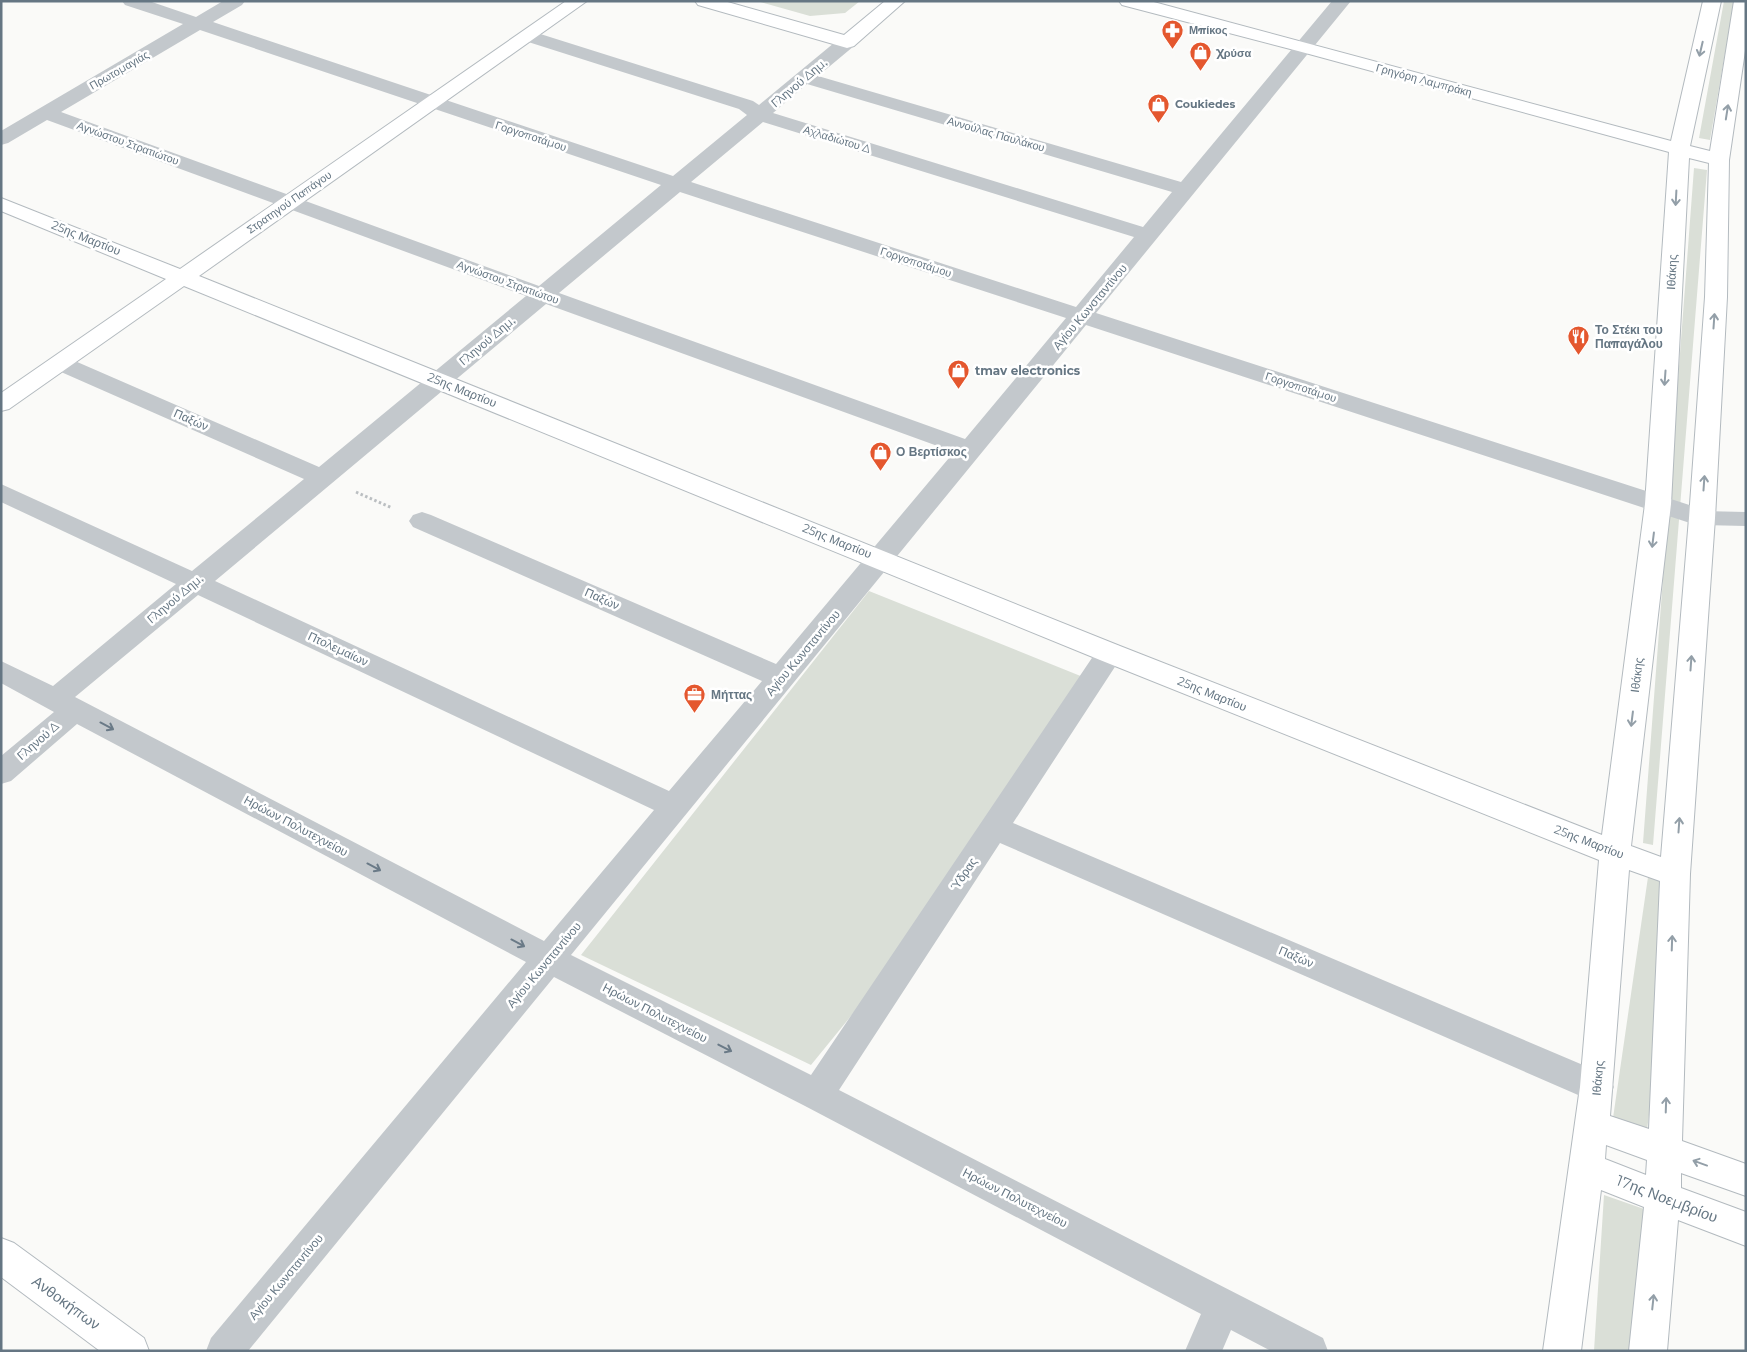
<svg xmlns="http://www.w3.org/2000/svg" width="1747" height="1352" viewBox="0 0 1747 1352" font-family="Montserrat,sans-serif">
<rect width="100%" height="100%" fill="#fafaf8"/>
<path fill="#dadfd7" d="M757 1H860L845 13 810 16Z
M1724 1H1734L1710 140 1699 138Z
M1694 168 1707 170 1653 845 1643 843Z
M869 591 1088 679 983 854 811 1065 581 955Z
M1648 877 1679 886 1647 1130 1613 1118Z
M1604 1195 1644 1209 1635 1351H1594Z"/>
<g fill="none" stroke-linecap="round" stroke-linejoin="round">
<defs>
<path id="secondary" d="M566 1H587L199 276 1120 646 1602 835 1645 504 1669 152 1298 51 1122 5 1119 1H1150L1671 141 1703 1H1721L1690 146 1710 151 1734 1H1746V44L1729 160 1727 297 1715 518 1690 874 1682 1141 1746 1164V1196L1681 1173V1188L1746 1212V1246L1678 1220 1667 1351H1629L1644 1207 1601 1190 1581 1351H1543L1580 1087 1599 860 1100 660 184 286 9 409 1 411V393L166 279 1 211V198L180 269ZM1689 158 1709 163 1705 297 1689 518 1661 857 1631 846 1671 504ZM1629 870 1660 881 1649 1129 1610 1116ZM1606 1145 1647 1160 1646 1175 1605 1159Z
M695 1H724L844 35 885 1H905L854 46 847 48 698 5Z
M1 1238 14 1243 144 1338 149 1351H100L1 1277Z"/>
</defs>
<use href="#secondary" stroke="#b3babf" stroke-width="2"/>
<path stroke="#bbbfc2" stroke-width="3" stroke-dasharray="2.5 2.5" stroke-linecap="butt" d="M356 492 392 508"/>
<path fill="#c3c8cc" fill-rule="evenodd" d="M1702 511 1746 512V526L1702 525 1695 523 1692 518 1695 513Z"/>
<path fill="#c3c8cc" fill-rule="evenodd" d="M122 1H149L196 17 223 1H245L242 5 213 22 673 176 747 115 739 109 522 40 519 36 522 32 528 31 534 32 753 101 759 105 840 38 847 36 854 38 856 42 854 46 818 76 1181 182 1332 1H1351L1096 313 1711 512 1715 518 1711 524 1702 527 1693 524 1086 325 571 955 811 1075 1100 646 1110 643 1120 646 1124 653 1013 823 1609 1076 1614 1087 1609 1098 1597 1102 1585 1098 1000 843 839 1090 1323 1338 1328 1351H1271L1231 1330 1222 1351H1185L1201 1314 805 1106 554 977 248 1351H206L211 1338 526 962 77 724 11 781 1 784V756L54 712 1 683V661L53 686 176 584 1 502V484L192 571 304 479 52 368 48 363 52 358 60 356 68 358 319 467 526 296 47 120 8 143 1 145V131L183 24 125 5ZM200 30 661 185 539 286 61 112ZM807 84 1172 192 1143 227 773 113ZM763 122 1134 237 1076 307 691 182ZM680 192 1066 318 965 439 559 293ZM546 304 954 452 776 664 431 515 422 512 413 515 409 521 413 527 762 681 669 791 215 581ZM198 595 654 810 544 941 75 697Z"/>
<use href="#secondary" fill="#fff" fill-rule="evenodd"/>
</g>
<defs><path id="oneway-shaft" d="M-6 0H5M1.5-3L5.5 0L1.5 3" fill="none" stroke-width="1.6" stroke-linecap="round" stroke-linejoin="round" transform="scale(1.25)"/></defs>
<g stroke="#939fa8">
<use href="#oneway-shaft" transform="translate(1701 49) rotate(103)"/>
<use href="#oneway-shaft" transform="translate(1727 112) rotate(-81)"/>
<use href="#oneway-shaft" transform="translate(1676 198) rotate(93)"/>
<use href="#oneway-shaft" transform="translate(1714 321) rotate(-86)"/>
<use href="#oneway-shaft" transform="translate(1665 378) rotate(94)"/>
<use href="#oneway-shaft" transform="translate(1704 483) rotate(-86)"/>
<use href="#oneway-shaft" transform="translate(1653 540) rotate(97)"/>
<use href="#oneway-shaft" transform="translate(1691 663) rotate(-86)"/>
<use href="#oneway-shaft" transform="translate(1632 719) rotate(97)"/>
<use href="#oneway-shaft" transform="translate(1679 825) rotate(-86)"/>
<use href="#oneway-shaft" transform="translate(1672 943) rotate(-88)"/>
<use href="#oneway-shaft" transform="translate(1666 1105) rotate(-88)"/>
<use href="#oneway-shaft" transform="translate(1700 1163) rotate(-160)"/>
<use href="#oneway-shaft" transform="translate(1653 1302) rotate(-84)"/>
</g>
<g stroke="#6a7a87">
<use href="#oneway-shaft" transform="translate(107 726) rotate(28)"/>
<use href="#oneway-shaft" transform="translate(374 867) rotate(28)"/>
<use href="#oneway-shaft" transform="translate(518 943) rotate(28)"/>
<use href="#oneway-shaft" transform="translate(725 1048) rotate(27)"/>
</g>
<defs>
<symbol id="pharmacy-pin" viewBox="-11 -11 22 30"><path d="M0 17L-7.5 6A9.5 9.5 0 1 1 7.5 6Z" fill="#e4572e" stroke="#fff"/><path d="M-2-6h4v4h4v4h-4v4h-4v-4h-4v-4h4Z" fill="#fff"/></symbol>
<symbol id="shop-pin" viewBox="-11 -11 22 30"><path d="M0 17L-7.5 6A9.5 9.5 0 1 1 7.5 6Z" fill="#e4572e" stroke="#fff"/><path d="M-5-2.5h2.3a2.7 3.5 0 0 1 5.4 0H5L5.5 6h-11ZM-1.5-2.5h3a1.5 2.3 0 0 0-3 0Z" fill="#fff"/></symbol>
<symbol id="restaurant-pin" viewBox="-11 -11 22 30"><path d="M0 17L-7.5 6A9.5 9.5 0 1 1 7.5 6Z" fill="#e4572e" stroke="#fff"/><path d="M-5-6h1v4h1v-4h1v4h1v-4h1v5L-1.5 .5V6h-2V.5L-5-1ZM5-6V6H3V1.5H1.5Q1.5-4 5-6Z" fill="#fff"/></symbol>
<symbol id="office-pin" viewBox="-11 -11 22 30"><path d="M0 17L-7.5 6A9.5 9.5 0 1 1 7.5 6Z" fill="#e4572e" stroke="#fff"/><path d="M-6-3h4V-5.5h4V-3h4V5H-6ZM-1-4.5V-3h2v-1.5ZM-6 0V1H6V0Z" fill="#fff"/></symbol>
</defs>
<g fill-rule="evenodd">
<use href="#pharmacy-pin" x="1160" y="18" width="25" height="34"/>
<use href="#shop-pin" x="1188" y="40" width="25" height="34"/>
<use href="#shop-pin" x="1146" y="92" width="25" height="34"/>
<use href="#restaurant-pin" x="1566" y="324" width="25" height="34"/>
<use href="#shop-pin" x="946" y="358" width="25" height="34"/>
<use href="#shop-pin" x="868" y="440" width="25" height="34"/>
<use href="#office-pin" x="682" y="682" width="25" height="34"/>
</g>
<g text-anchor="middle" stroke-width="5" stroke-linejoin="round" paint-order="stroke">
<g font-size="11" font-weight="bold" fill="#657683" stroke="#fff" text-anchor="start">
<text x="1189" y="34">Μπίκος</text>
<text x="1217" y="57">Χρύσα</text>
<text x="1175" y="108">Coukiedes</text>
</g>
<g font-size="11" fill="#657683" stroke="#fff">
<text transform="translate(119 70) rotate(-30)" y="4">Πρωτομαγιάς</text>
<text transform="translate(1424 80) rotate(15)" y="4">Γρηγόρη Λαμπράκη</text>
<text transform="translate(996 134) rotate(16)" y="4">Αννούλας Παυλάκου</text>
<text transform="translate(531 136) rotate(18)" y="4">Γοργοποτάμου</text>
<text transform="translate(837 139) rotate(17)" y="4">Αχλαδιώτου Δ</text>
<text transform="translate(128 143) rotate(20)" y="4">Αγνώστου Στρατιώτου</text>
<text transform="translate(289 202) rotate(-35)" y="4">Στρατηγού Παπάγου</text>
<text transform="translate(916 262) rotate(18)" y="4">Γοργοποτάμου</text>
<text transform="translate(508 282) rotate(20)" y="4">Αγνώστου Στρατιώτου</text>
<text transform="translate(1301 387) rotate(18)" y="4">Γοργοποτάμου</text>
</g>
<g font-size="12" fill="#657683" stroke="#fff">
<text transform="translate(799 83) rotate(-40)" y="4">Γληνού Δημ.</text>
<text transform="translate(86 238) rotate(22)" y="4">25ης Μαρτίου</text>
<text transform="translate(1672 272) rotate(-87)" y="4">Ιθάκης</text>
<text transform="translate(1090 307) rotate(-50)" y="4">Αγίου Κωνσταντίνου</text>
<text transform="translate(487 341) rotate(-40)" y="4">Γληνού Δημ.</text>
<text transform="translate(462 390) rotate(22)" y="4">25ης Μαρτίου</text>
<text transform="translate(191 420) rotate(24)" y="4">Παξών</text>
<text transform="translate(837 541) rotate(22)" y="4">25ης Μαρτίου</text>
<text transform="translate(175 599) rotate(-40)" y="4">Γληνού Δημ.</text>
<text transform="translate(602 599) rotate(24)" y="4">Παξών</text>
<text transform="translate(338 649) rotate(25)" y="4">Πτολεμαίων</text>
<text transform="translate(803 653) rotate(-50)" y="4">Αγίου Κωνσταντίνου</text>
<text transform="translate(1637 675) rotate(-83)" y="4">Ιθάκης</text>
<text transform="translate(1212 694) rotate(22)" y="4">25ης Μαρτίου</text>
<text transform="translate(38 741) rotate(-41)" y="4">Γληνού Δ</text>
<text transform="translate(296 826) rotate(28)" y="4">Ηρώων Πολυτεχνείου</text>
<text transform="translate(1589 842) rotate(21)" y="4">25ης Μαρτίου</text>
<text transform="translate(964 874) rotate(-56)" y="4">Ύδρας</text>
<text transform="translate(1296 957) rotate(23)" y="4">Παξών</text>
<text transform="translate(544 965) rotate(-50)" y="4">Αγίου Κωνσταντίνου</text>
<text transform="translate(655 1013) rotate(27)" y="4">Ηρώων Πολυτεχνείου</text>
<text transform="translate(1598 1078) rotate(-85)" y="4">Ιθάκης</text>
<text transform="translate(1015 1198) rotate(27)" y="4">Ηρώων Πολυτεχνείου</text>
<text transform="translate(286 1277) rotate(-50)" y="4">Αγίου Κωνσταντίνου</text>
</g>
<g font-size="12" font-weight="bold" fill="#657683" stroke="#fff" text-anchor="start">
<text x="1595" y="334">Το Στέκι του<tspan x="1595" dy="14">Παπαγάλου</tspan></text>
<text x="975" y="375">tmav electronics</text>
<text x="896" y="456">Ο Βερτίσκος</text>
<text x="711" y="699">Μήττας</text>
</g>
<g font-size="15" fill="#657683" stroke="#fff">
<text transform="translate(1667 1199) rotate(21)" y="5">17ης Νοεμβρίου</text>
<text transform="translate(66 1303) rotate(36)" y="5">Ανθοκήπων</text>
</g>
</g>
<rect width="1747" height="1352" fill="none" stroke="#657683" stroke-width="5"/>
</svg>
